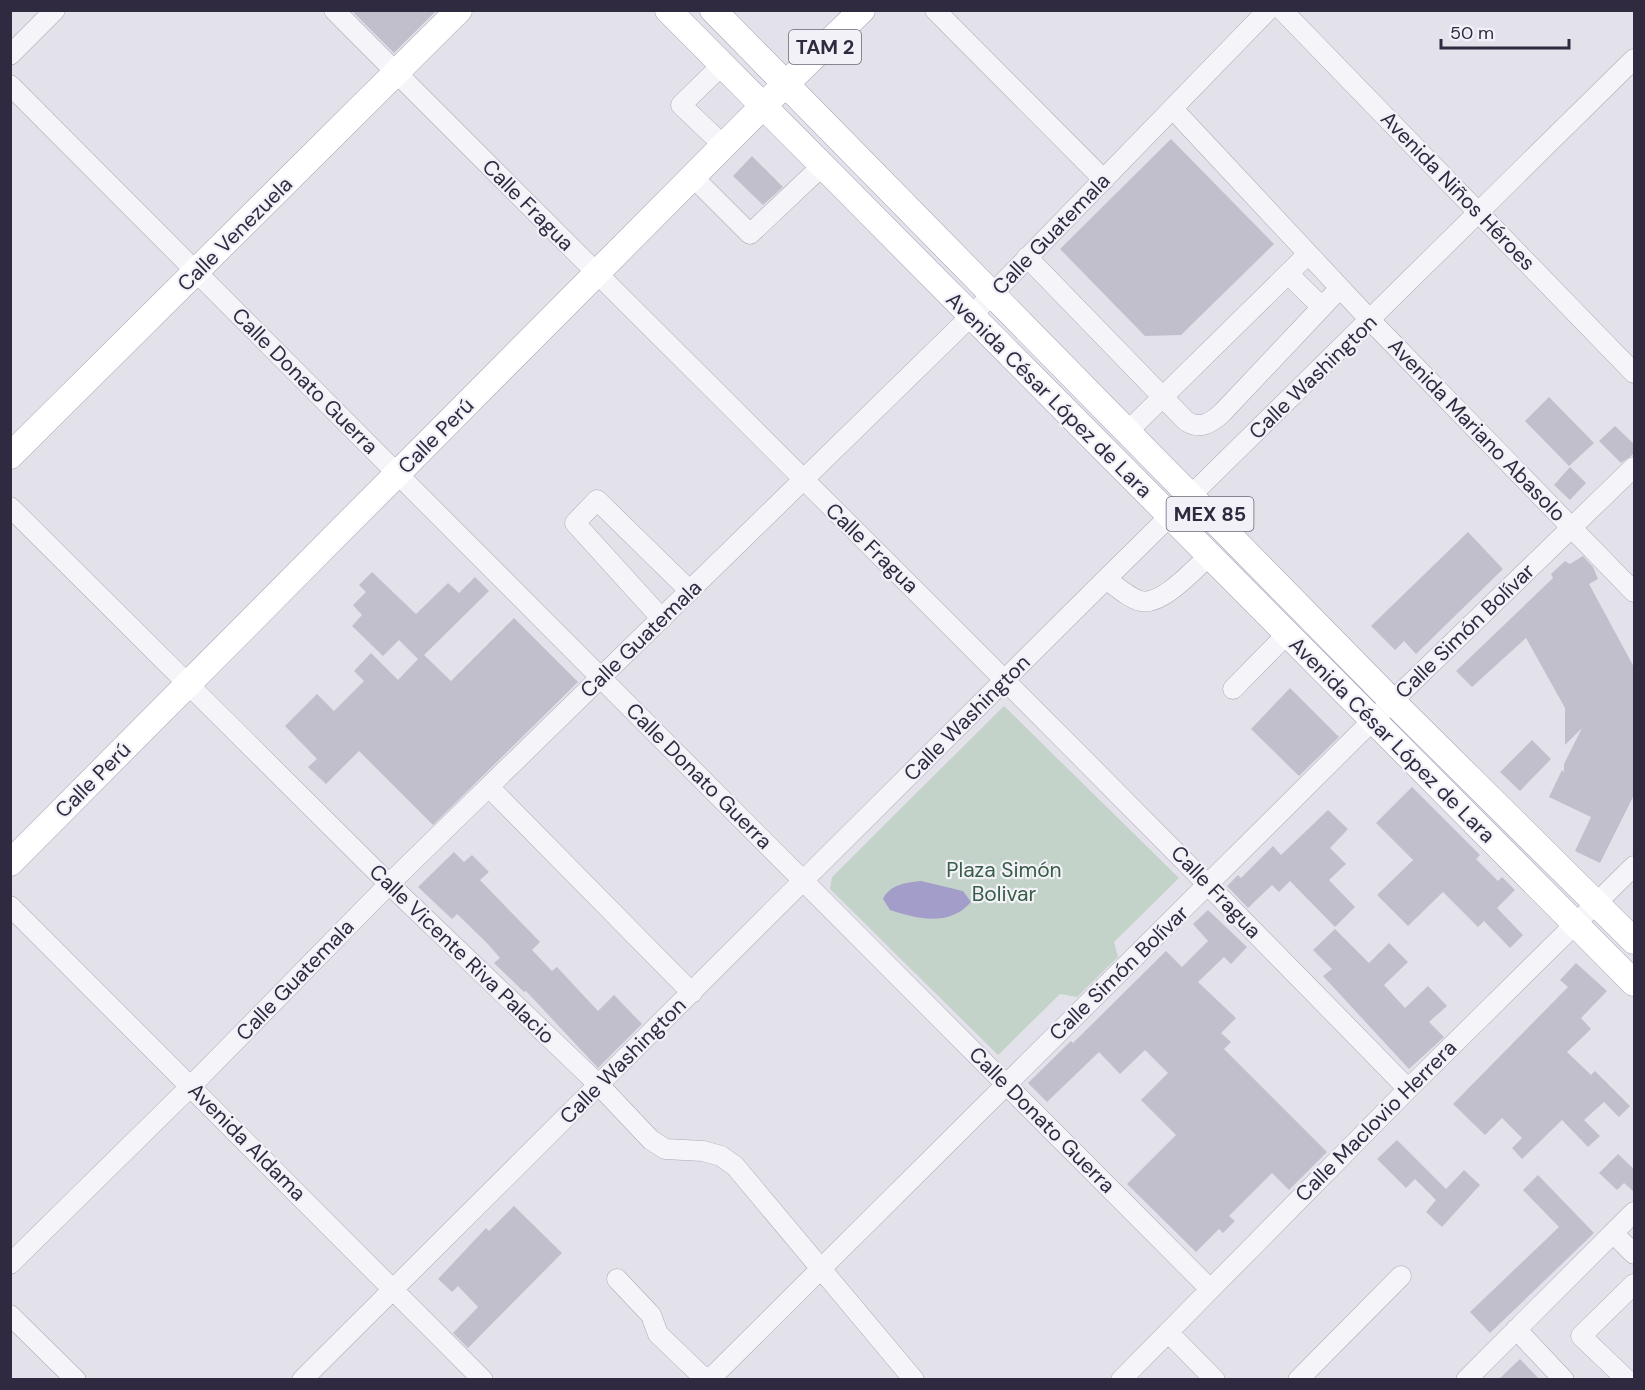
<svg xmlns="http://www.w3.org/2000/svg" width="1645" height="1390" viewBox="0 0 1645 1390" font-family="'DM Sans',sans-serif">
<rect width="100%" height="100%" fill="#e3e1ea"/>
<path fill="#c3d3c9" d="M1004 706 1179 878 1114 942 1118 957 1077 997 1060 994 998 1055 830 889 832 877Z"/>
<path fill="#a39dc9" d="M921 881 963 891 971 902C949 927 918 919 890 910L883 899C890 884 906 883 921 881Z"/>
<path fill="#c2bfcc" d="M351 10H437L394 53Z
M1171 139 1274 244 1181 335 1145 336 1060 249Z
M752 156 783 187 763 205 733 176Z
M1549 397 1594 443 1569 466 1525 421Z
M1615 426 1635 445V453L1621 463 1599 441Z
M1570 467 1586 483 1570 500 1554 485Z
M1468 532 1503 569 1416 654 1404 641 1395 650 1371 626Z
M1583 556 1593 567 1598 579 1589 584 1635 669V793L1600 863 1575 851 1591 817 1549 797 1562 770 1564 772V764L1582 728 1565 745V708L1526 638 1472 687 1456 671 1553 578 1551 574 1565 561 1570 564Z
M372 572 416 614 448 583 459 593 475 577 489 591 424 655 451 681 514 618 578 682 433 825 359 751 326 784 308 767 317 759 285 726 317 694 334 711 364 681 354 671 371 653 398 680 418 659 399 640 383 656 352 626 362 615 353 605 366 592 359 585Z
M1290 688 1339 737 1299 776 1251 729Z
M1532 740 1551 759 1520 791 1500 772Z
M1412 787 1480 855 1476 859 1498 881 1502 877 1515 890 1497 908 1523 935 1510 948 1484 921 1478 927 1443 892 1408 926 1377 895 1413 860 1376 823Z
M1328 810 1348 829 1330 848 1346 864 1329 880 1355 907 1335 927 1290 881 1279 892 1272 885 1248 908 1227 886 1238 875 1241 878 1273 846 1281 855Z
M454 852 464 862 472 855 489 872 480 880 540 942 532 950 552 971 557 967 598 1011 614 995 642 1024 598 1068 526 991 524 992 494 963 500 958 487 943 457 914 452 919 418 887Z
M1208 910 1247 947 1231 964 1224 957 1198 982 1236 1018 1221 1033 1231 1042 1224 1049 1327 1152 1289 1190 1272 1173 1229 1216 1235 1221 1223 1233 1219 1229 1196 1252 1127 1184 1176 1135 1141 1100 1168 1073 1145 1050 1120 1074 1099 1052 1047 1102 1028 1083 1071 1041 1073 1043 1166 951 1182 967 1208 941 1193 924Z
M1335 929 1369 963 1389 943 1408 962 1384 985 1405 1008 1428 986 1447 1006 1429 1022 1444 1037 1409 1069 1323 976 1332 969 1313 950Z
M1576 963 1607 991 1581 1018 1591 1029 1567 1052 1591 1075 1595 1071 1630 1106 1619 1117 1604 1102 1584 1120 1600 1136 1588 1147 1562 1120 1522 1159 1512 1148 1522 1138 1502 1118 1485 1135 1453 1104 1568 987 1560 980Z
M1397 1140 1446 1189 1464 1170 1480 1185 1442 1227 1426 1212 1436 1200 1415 1179 1406 1188 1377 1159Z
M1618 1154 1635 1170V1193L1624 1183 1617 1190 1599 1173Z
M1538 1175 1594 1233 1490 1333 1470 1312 1559 1227 1523 1190Z
M514 1206 562 1253 468 1348 453 1333 478 1307 458 1286 452 1292 438 1279 486 1228 489 1231Z
M1520 1359 1540 1380H1498Z"/>
<g fill="none" stroke-linecap="round" stroke-linejoin="round">
<defs>
<path id="minor" d="M334 10C692 370 1054 725 1408 1089
M935 10 1104 180
M1282 10 1634 373
M10 55 55 10
M722 65 681 105 724 146
M10 85 1209 1288
M1173 109 1371 321 1634 592
M693 177 750 234 822 166
M1027 257 1186 421C1200 430 1211 423 1222 413L1340 288
M1288 274 1322 307
M1128 431 1308 254
M10 507 389 884 599 1085 651 1140 665 1149 703 1151 721 1156 735 1166 914 1380
M1106 579C1116 586 1130 599 1141 601 1162 606 1194 569 1209 556
M662 619 575 523 597 500 690 591
M1233 689 1287 634
M489 787 692 993
M10 906 483 1380
M1613 1233 1634 1254
M10 1264 192 1085 389 884 971 316 1268 10
M617 1279 651 1315 658 1334 706 1380
M10 1315 76 1380
M1516 1329 1564 1380
M1168 1332 1215 1380
M302 1380 1106 579 1634 59
M709 1380 1373 720 1634 467
M1121 1380 1408 1089 1634 866
M1298 1380 1401 1276
M1466 1380 1634 1212
M1627 1380 1581 1336 1634 1284"/>
<path id="major" d="M668 10 1634 983
M713 10 1392 701 1634 941
M10 456 459 10
M10 863 763 106 862 10"/>
</defs>
<use href="#minor" stroke="#adaab7" stroke-width="21"/>
<use href="#major" stroke="#a5a1b5" stroke-width="27"/>
<use href="#minor" stroke="#f5f4f8" stroke-width="20"/>
<use href="#major" stroke="#fff" stroke-width="26"/>
</g>
<g text-anchor="middle" stroke-width="4.5" stroke-linejoin="round" paint-order="stroke">
<g fill="#f2f1f7" stroke="#6a6678" stroke-width="1.5">
<rect x="789" y="30" width="72" height="34" rx="4.5"/>
<rect x="1166.5" y="497" width="87" height="34" rx="4.5"/>
</g>
<g font-size="20" font-weight="bold" fill="#302a41">
<text x="825" y="54">TAM 2</text>
<text x="1210" y="521">MEX 85</text>
</g>
<g font-size="21" fill="#302a41" stroke="#f2f1f7">
<text transform="translate(1458 191) rotate(46)" y="7">Avenida Niños Héroes</text>
<text transform="translate(528 205) rotate(45)" y="7">Calle Fragua</text>
<text transform="translate(235 234) rotate(-45)" y="7">Calle Venezuela</text>
<text transform="translate(1051 234) rotate(-46)" y="7">Calle Guatemala</text>
<text transform="translate(1313 377) rotate(-44)" y="7">Calle Washington</text>
<text transform="translate(305 381) rotate(45)" y="7">Calle Donato Guerra</text>
<text transform="translate(1049 395) rotate(45)" y="7">Avenida César López de Lara</text>
<text transform="translate(1477 430) rotate(46)" y="7">Avenida Mariano Abasolo</text>
<text transform="translate(436 436) rotate(-45)" y="7">Calle Perú</text>
<text transform="translate(872 548) rotate(44)" y="7">Calle Fragua</text>
<text transform="translate(1465 631) rotate(-44)" y="7">Calle Simón Bolívar</text>
<text transform="translate(641 639) rotate(-44)" y="7">Calle Guatemala</text>
<text transform="translate(967 718) rotate(-45)" y="7">Calle Washington</text>
<text transform="translate(1392 740) rotate(45)" y="7">Avenida César López de Lara</text>
<text transform="translate(699 776) rotate(45)" y="7">Calle Donato Guerra</text>
<text transform="translate(93 780) rotate(-45)" y="7">Calle Perú</text>
<text transform="translate(1216 892) rotate(46)" y="7">Calle Fragua</text>
<text transform="translate(462 954) rotate(44)" y="7">Calle Vicente Riva Palacio</text>
<text transform="translate(1119 973) rotate(-44)" y="7">Calle Simón Bolívar</text>
<text transform="translate(295 980) rotate(-46)" y="7">Calle Guatemala</text>
<text transform="translate(623 1061) rotate(-45)" y="7">Calle Washington</text>
<text transform="translate(1042 1120) rotate(45)" y="7">Calle Donato Guerra</text>
<text transform="translate(1376 1121) rotate(-45)" y="7">Calle Maclovio Herrera</text>
<text transform="translate(247 1142) rotate(45)" y="7">Avenida Aldama</text>
</g>
<g font-size="21" fill="#375d47" stroke="#f2f1f7">
<text x="1004" y="877">Plaza Simón<tspan x="1004" dy="24">Bolivar</tspan></text>
</g>
</g>
<rect width="1645" height="1390" fill="none" stroke="#302a41" stroke-width="24"/>
<path d="M1441 39v9h128v-9" fill="none" stroke="#302a41" stroke-width="3"/>
<text x="1450" y="39" font-size="18" fill="#302a41" stroke="#f2f1f7" stroke-width="4.5" paint-order="stroke">50 m</text>
</svg>
